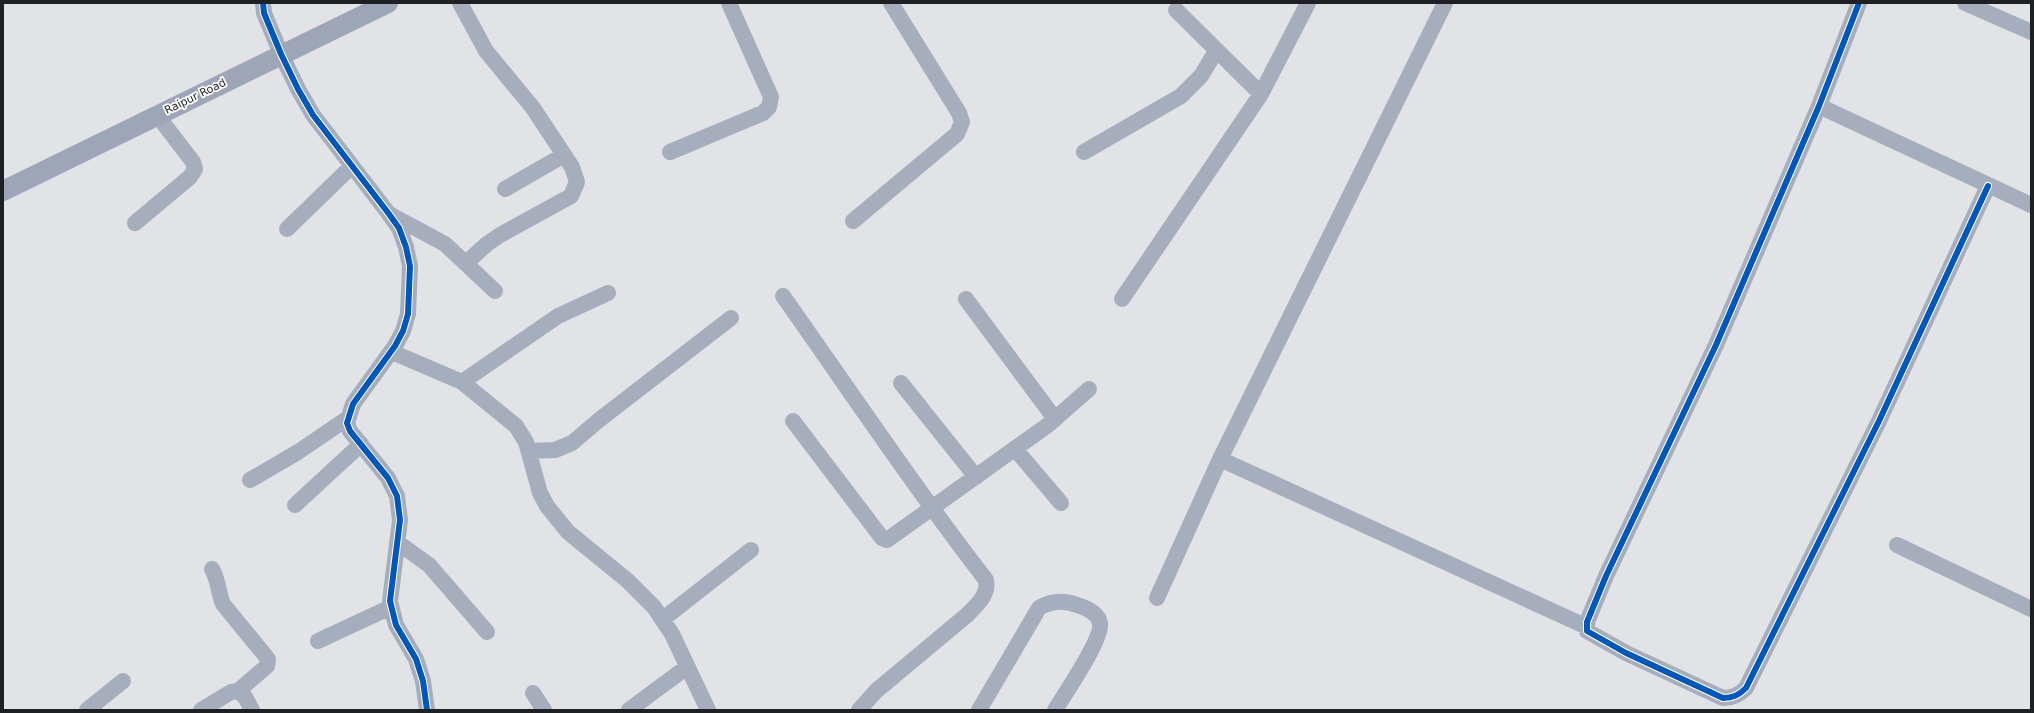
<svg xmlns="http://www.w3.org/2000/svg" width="2034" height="713" viewBox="0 0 2034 713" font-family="'DejaVu Sans',sans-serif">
<rect width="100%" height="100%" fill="#e1e3e7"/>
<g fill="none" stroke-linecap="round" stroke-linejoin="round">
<path stroke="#a6adbd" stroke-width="16" d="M263 3 264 13 281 54 298 89 313 115 389 214 399 228 406 247 410 266 408 314 403 331 395 346 353 404 347 423 350 431 388 478 397 496 400 520 390 601 396 625 416 659 423 681 427 710
M460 3 486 51 533 108 572 167 577 182 571 196 500 235 487 244 466 263
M1859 3 1819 106 1716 345 1606 576 1587 622V631L1626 653 1723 698C1733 698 1739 695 1746 688L1879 421 1988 186
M1965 3 2031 32
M1176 10 1261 94
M1819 106 2031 205
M670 152 763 113 769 107 771 97 729 3
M1084 152 1181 96 1201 76 1216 51
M505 189 564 155
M391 215 445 244 495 291
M853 221 957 134 962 122 959 113 891 3
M135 223 190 177 195 169 193 162 157 115
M287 229 352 166
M783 296C850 391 915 488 986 580 989 595 977 605 967 615L876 691 859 710
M966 299 1055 419
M1122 299 1261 94 1308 3
M392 352 462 382 516 426 526 442 540 493 547 506 568 532 628 581 654 607 672 634 708 710
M462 382 558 316 608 293
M901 383 976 477
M793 421 882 538 887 540 1048 425 1089 389
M1015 449 1061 503
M529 451 555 450 572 443 599 420 731 318
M1220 459 1585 626
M250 480 298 452 348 418
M295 505 361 444
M397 542 429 565 487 632
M1897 545 2031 609
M212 569C219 581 218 593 223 604L268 659 267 666 238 691
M1157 598 1220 459 1445 3
M663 619 751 550
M318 641 391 607
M533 693 544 710
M87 710 123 681
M201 710 231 692 238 691 245 697 252 710
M629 710 687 667
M979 710 1039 608C1051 601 1064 600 1077 605 1087 608 1098 613 1100 623 1103 639 1064 695 1055 710"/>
<path stroke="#9da5b7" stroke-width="20" d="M3 191 388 3"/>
<defs>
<path id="cycleway" d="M263 3 264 13 281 54 298 89 313 115 389 214 399 228 406 247 410 266 408 314 403 331 395 346 353 404 347 423 350 431 388 478 397 496 400 520 390 601 396 625 416 659 423 681 427 710
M1859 3 1819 106 1716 345 1606 576 1587 622V631L1626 653 1723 698C1733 698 1739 695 1746 688L1879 421 1988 186"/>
</defs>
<use href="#cycleway" stroke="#fff" stroke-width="8"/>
<use href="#cycleway" stroke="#0057b8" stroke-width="6"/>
</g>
<g text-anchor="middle" stroke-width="3.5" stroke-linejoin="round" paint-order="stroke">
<g font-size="11" fill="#1f2023" stroke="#fff">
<text transform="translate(195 96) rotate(-26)" y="4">Raipur Road</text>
</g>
</g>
<rect width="2034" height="713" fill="none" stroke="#1f2023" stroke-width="8"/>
</svg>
